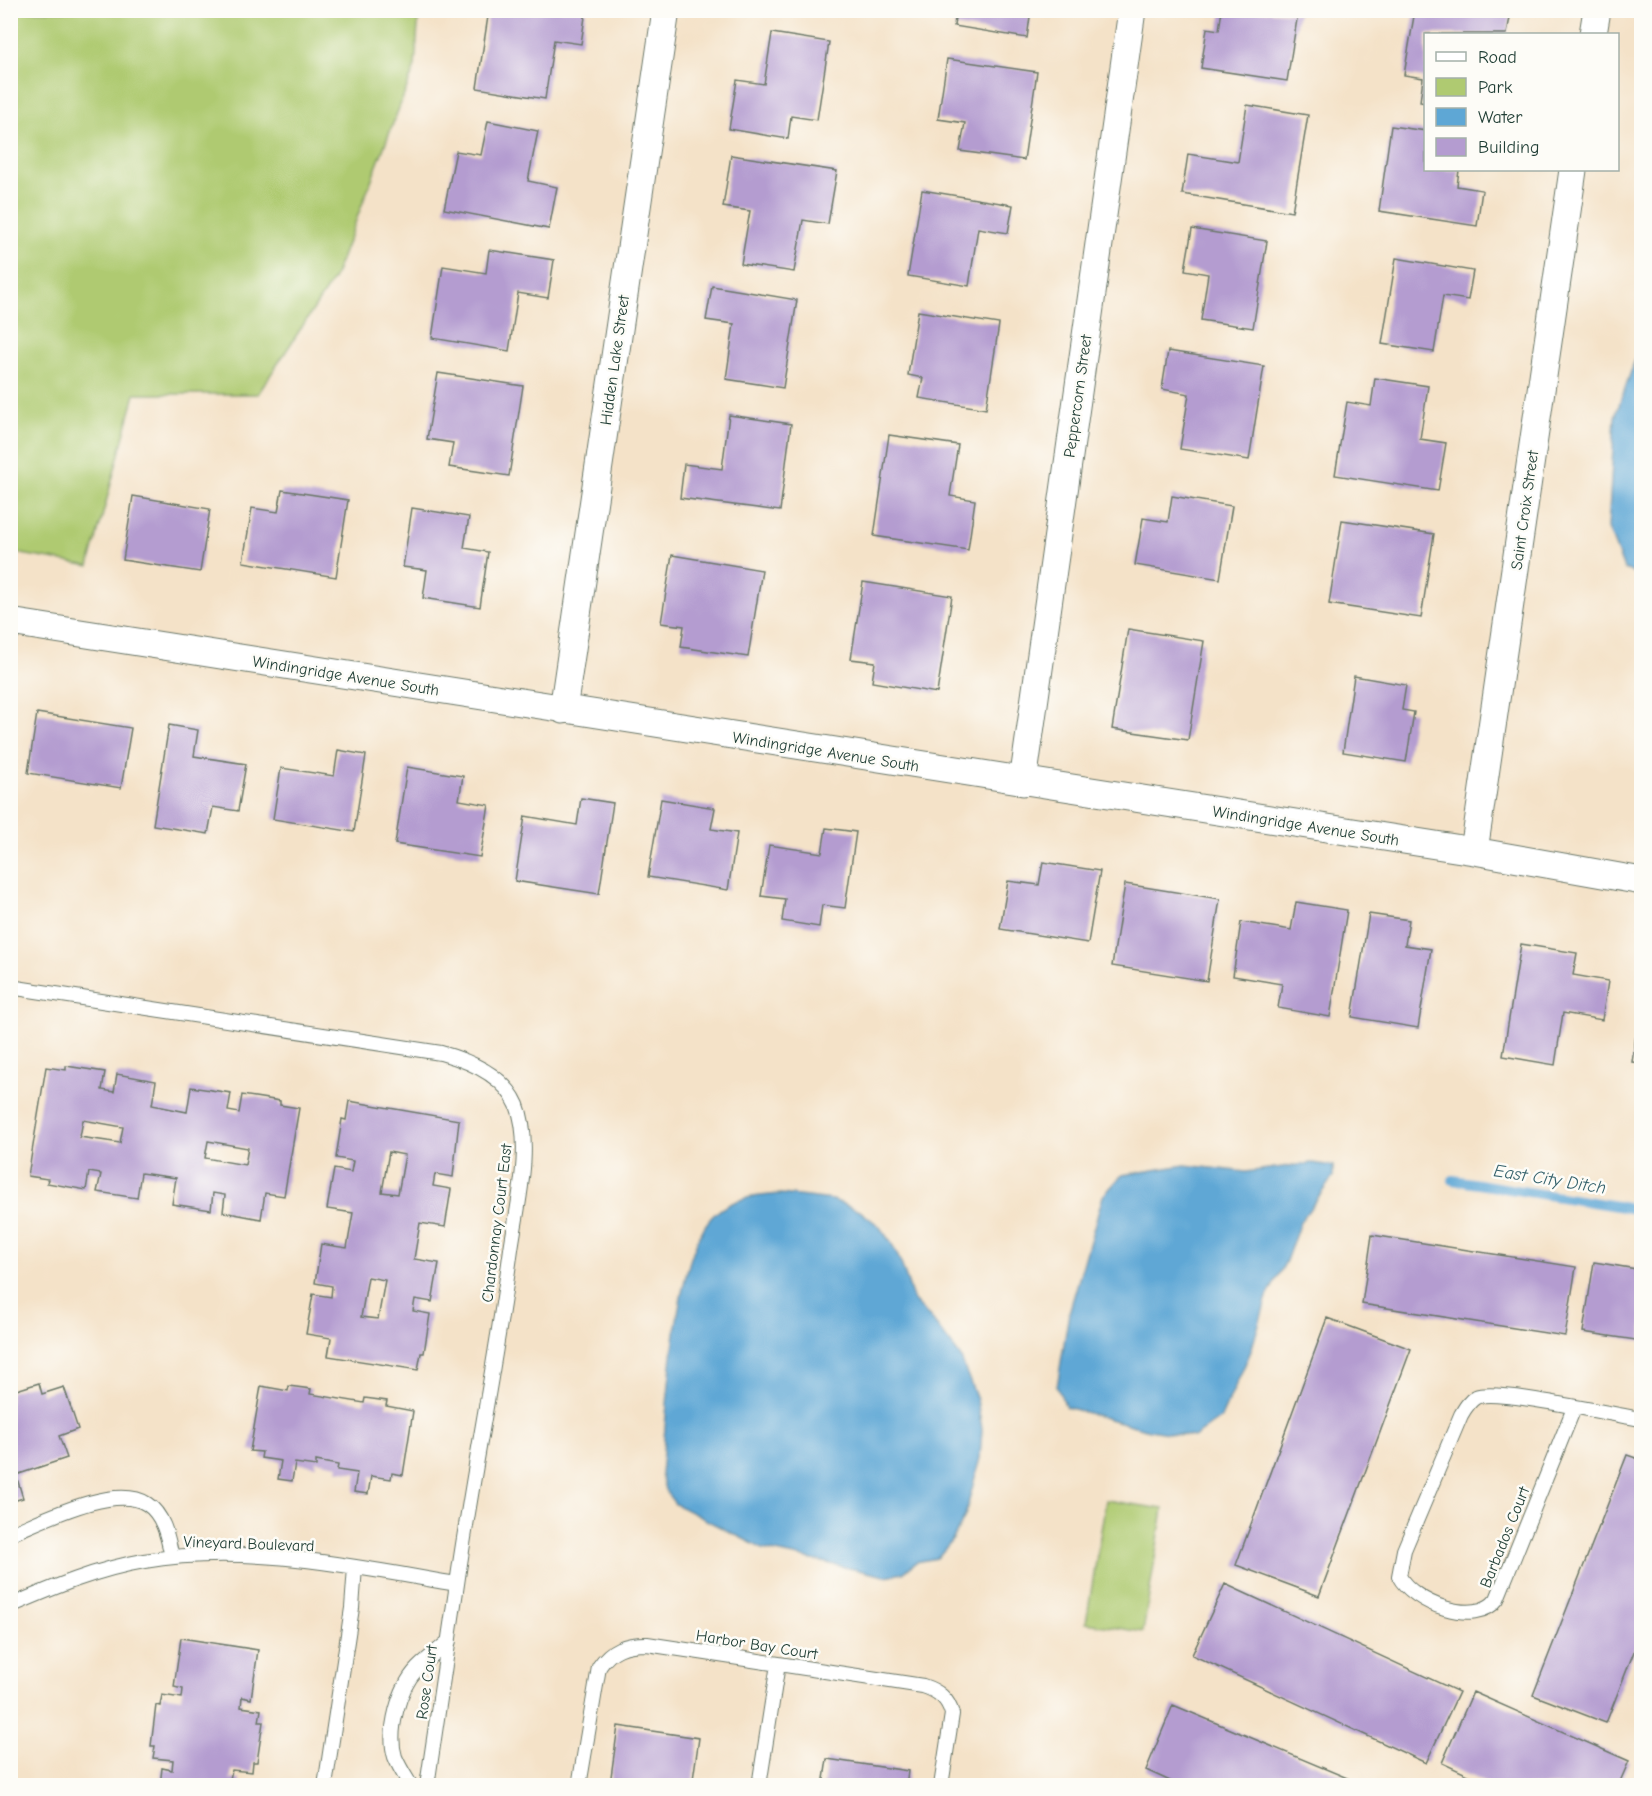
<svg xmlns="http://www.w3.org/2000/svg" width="1652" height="1796" viewBox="0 0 1652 1796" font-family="'Comic Neue',sans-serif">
<rect width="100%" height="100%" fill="#fdfcf7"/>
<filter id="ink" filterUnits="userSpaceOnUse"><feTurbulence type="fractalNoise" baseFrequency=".0167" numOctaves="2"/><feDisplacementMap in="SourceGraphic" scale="12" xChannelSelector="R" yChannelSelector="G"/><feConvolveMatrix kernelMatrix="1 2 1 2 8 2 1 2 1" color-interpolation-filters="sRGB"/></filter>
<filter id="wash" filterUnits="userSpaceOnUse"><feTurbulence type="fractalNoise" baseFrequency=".008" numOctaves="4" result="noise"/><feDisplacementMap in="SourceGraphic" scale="24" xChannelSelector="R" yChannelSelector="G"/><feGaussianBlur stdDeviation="1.35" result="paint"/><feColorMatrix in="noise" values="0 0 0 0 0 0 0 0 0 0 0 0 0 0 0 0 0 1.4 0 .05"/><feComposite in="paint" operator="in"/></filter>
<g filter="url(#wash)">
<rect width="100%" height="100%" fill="#f4e2c8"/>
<path fill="#afca71" stroke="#678452" stroke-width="1.5" d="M10 11H419L415 66 334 278 258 394H135L89 566 11 552Z
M1106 1500 1163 1509 1143 1632 1086 1623Z"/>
<path fill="#5ea7d5" stroke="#3e7284" stroke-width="1.5" d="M1641 343V576L1624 569 1608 528 1615 417Z
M1312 1163 1333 1166V1177L1300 1222 1286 1261 1267 1297 1251 1351 1221 1418 1194 1437 1149 1430 1066 1407 1057 1387 1069 1313 1103 1196 1122 1175 1185 1165 1246 1172Z
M781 1194 833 1200 860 1211 879 1226 892 1244 901 1263 914 1301 933 1321 960 1356 977 1400 982 1429 980 1458 965 1516 953 1539 937 1558 916 1562 903 1573 885 1576 763 1549 675 1504 665 1490 661 1474C667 1417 673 1248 716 1213 735 1197 756 1196 781 1194Z"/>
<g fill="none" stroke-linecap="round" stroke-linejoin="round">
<path stroke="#5ea7d5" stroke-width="10" d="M1453 1180 1642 1210"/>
</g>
<g id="blocks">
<path fill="#b49cd0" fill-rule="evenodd" d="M489 10H586L581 44 554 40 545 99 477 88Z
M956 10H1031L1027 38 954 26Z
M1222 10 1298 13 1287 81 1201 68 1207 28 1219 30Z
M1415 10H1472L1510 17 1507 34H1426V103L1420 102 1423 78 1404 75Z
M772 33 829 42 817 120 791 116 788 139 729 129 737 80 764 84Z
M947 59 1037 72 1024 160 960 151 965 123 938 119Z
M1247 105 1308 115 1292 212 1182 194 1188 154 1238 162Z
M488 121 538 131 528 181 557 187 549 229 444 209 456 151 481 155Z
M1391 126 1426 131V170H1459L1457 186 1482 190 1477 226 1379 211Z
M731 155 837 171 828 224 803 220 794 272 741 264 750 211 723 207Z
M922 190 1013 205 1008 233 978 228 969 286 908 276Z
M1192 229 1267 241 1253 328 1201 320 1208 274 1185 270Z
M489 250 554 260 548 298 518 293 509 351 432 338 443 266 486 273Z
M1396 258 1473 271 1468 300 1443 296 1434 352 1382 344Z
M712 286 797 300 783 388 726 379 734 324 706 320Z
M918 311 999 324 986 409 919 398 923 378 908 375Z
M1168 351 1264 366 1249 460 1180 449 1189 394 1162 389Z
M438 373 523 386 509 476 449 467 453 443 427 439Z
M1375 378 1428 386 1420 439 1446 443 1438 491 1335 475 1347 402 1371 406Z
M729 415 791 424 780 511 680 498 684 464 722 469Z
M889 435 958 445 950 496 975 500 968 550 874 536Z
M282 490 348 500 336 577 243 562 252 508 278 512Z
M133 496 210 509 200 572 123 560Z
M1172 496 1232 506 1220 579 1135 565 1143 518 1168 522Z
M412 508 469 517 464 548 488 552 480 607 423 598 427 570 403 567Z
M1342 520 1434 534 1421 618 1329 604Z
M672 555 762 570 748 657 681 647 684 626 661 623Z
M863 582 952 596 937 693 872 682 875 662 851 659Z
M1128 629 1204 641 1188 740 1112 729Z
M1354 676 1406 685 1402 710 1414 712 1406 762 1343 752Z
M37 713 131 728 121 788 28 773Z
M169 725 198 730 194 756 246 764 238 811 213 807 208 834 153 825Z
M338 750 366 755 354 832 273 819 281 768 334 776Z
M407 767 463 776 459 800 489 805 480 857 395 844Z
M581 798 613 803 599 894 515 881 525 816 577 825Z
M661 799 715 808 711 829 737 833 728 890 648 877Z
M826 828 856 832 845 908 822 905 819 927 782 921 785 899 761 896 769 845 822 853Z
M1043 862 1100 871 1088 943 1000 929 1008 881 1039 885Z
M1125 884 1220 899 1207 981 1112 966Z
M1296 902 1347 910 1330 1017 1278 1008 1282 984 1233 976 1241 922 1291 930Z
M1369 914 1409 920 1405 945 1431 949 1418 1028 1352 1017Z
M1521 944 1577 953 1573 975 1608 981 1602 1020 1563 1013 1555 1065 1503 1056Z
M1640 1007 1642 1008V1063L1632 1062Z
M66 1066 105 1072 102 1090 114 1092 117 1074 156 1081 152 1105 187 1112 191 1087 231 1093 228 1111 239 1113 242 1095 280 1101V1105L299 1108 284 1196 265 1193 261 1219 223 1212 225 1195 213 1193 211 1210 172 1204 176 1178 141 1173 137 1198 97 1192 101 1174 89 1172 86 1190 47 1183 48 1179 28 1176 46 1067 66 1070ZM83 1120 123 1127 120 1143 80 1137ZM208 1141 248 1148 245 1165 205 1158Z
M349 1101 459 1120 453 1177 435 1174 433 1186 451 1189 445 1227 420 1223 414 1259 439 1263 432 1302 415 1299 413 1311 430 1314 424 1353H421L418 1370 328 1356 331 1338 306 1334 313 1294 331 1297 332 1286 315 1283 321 1244 347 1248 353 1213 327 1209 334 1169 351 1172 353 1161 336 1158 342 1119 346 1120ZM389 1152 405 1155 398 1194 382 1192ZM368 1277 385 1280 378 1319 361 1317Z
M1372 1235 1576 1267 1565 1336 1362 1304Z
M1594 1262 1642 1270V1341L1583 1332Z
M1327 1318 1411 1349 1319 1596 1236 1565Z
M39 1383 42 1394 64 1387 78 1429 59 1436 67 1458 16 1475 23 1498 10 1502V1392Z
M261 1386 288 1391 289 1386 311 1389 310 1394 364 1403 365 1398 387 1401 386 1406 413 1411 403 1475 392 1473 391 1479 371 1476 368 1494 354 1492 357 1473 337 1470 338 1465 316 1461V1466L295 1463 292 1481 278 1479 281 1461 261 1458 262 1452 250 1451Z
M1627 1455 1642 1460V1631L1606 1723 1533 1695Z
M1225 1584 1459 1692 1426 1763 1192 1655Z
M181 1638 258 1650 251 1699 242 1697 241 1707 261 1710 259 1722H263L257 1762H253L252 1772 232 1770 230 1779 240 1780 239 1786H160L162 1768 172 1770 173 1760 153 1758 155 1746H151L156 1705 160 1706 162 1695 182 1698 183 1689 174 1687Z
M1473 1692 1629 1761 1618 1786H1492L1442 1763Z
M1173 1705 1364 1785V1786H1181L1146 1770Z
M618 1726 699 1738 692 1786H603V1783L610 1784Z
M827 1759 908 1771 906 1786H823Z"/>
</g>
</g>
<g filter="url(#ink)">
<use href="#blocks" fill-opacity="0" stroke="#6a7768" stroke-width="1.5"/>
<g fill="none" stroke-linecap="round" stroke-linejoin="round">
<defs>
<path id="service" d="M10 987 441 1053C470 1061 504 1075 517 1105 533 1145 517 1207 511 1249 496 1361 473 1472 457 1584 447 1651 437 1718 427 1786
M1574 1408 1497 1599C1476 1628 1412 1602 1399 1576L1404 1550 1461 1415C1465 1408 1469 1401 1476 1397 1496 1388 1613 1415 1642 1419
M10 1534C42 1521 115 1483 147 1504 164 1515 168 1539 172 1557
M10 1606C54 1587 97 1569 144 1561 246 1543 356 1567 457 1584
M325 1786 352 1608 355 1567
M411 1786C405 1776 399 1767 395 1757 387 1731 399 1688 417 1669 427 1659 439 1650 449 1641
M579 1786 599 1667C611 1649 625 1644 647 1644L923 1686C938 1691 948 1698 952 1714L941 1786
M759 1786 778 1664"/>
<path id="minor" d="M1593 34 1597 10
M10 622 1474 851 1642 881
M563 710 666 10
M1023 782 1132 10
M1474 851 1573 170"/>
</defs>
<use href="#service" stroke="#6a7768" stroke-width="16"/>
<use href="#minor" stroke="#6a7768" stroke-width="29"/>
<use href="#service" stroke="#fff" stroke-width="14"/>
<use href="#minor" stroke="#fff" stroke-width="27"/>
</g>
</g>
<g text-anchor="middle" stroke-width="5" stroke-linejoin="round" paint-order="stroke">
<g font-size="16" fill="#1f3d34" stroke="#fdfcf7">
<text transform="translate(614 360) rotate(-82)" y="6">Hidden Lake Street</text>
<text transform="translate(1077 396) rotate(-82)" y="6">Peppercorn Street</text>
<text transform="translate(1524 510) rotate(-82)" y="6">Saint Croix Street</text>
<text transform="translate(346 675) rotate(9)" y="6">Windingridge Avenue South</text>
<text transform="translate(826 751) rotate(9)" y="6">Windingridge Avenue South</text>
<text transform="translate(1306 825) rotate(9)" y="6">Windingridge Avenue South</text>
<text transform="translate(496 1223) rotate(-83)" y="6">Chardonnay Court East</text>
<text transform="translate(1504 1537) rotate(-68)" y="6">Barbados Court</text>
<text transform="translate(249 1543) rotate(2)" y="6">Vineyard Boulevard</text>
<text transform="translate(757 1644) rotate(9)" y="6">Harbor Bay Court</text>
<text transform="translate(426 1682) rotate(-82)" y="6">Rose Court</text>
</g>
<g font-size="18" font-style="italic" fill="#35626c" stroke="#fdfcf7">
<text transform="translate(1550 1179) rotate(9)" y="6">East City Ditch</text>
</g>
</g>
<rect width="1652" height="1796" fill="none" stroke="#fdfcf7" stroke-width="36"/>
<rect x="1424" y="33" width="195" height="138" fill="#fdfcf7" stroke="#a4b0a9" stroke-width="1.5"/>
<rect x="1436" y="52" width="30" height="9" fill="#ffffff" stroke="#a4b0a9" stroke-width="1.5"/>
<text x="1478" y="63" font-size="18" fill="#1f3d34">Road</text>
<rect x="1436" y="78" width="30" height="18" fill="#afca71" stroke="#a4b0a9" stroke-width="1.5"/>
<text x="1478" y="93" font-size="18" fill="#1f3d34">Park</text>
<rect x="1436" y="108" width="30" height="18" fill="#5ea7d5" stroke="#a4b0a9" stroke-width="1.5"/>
<text x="1478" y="123" font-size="18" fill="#1f3d34">Water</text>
<rect x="1436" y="138" width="30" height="18" fill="#b49cd0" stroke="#a4b0a9" stroke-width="1.5"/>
<text x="1478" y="153" font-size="18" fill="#1f3d34">Building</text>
</svg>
